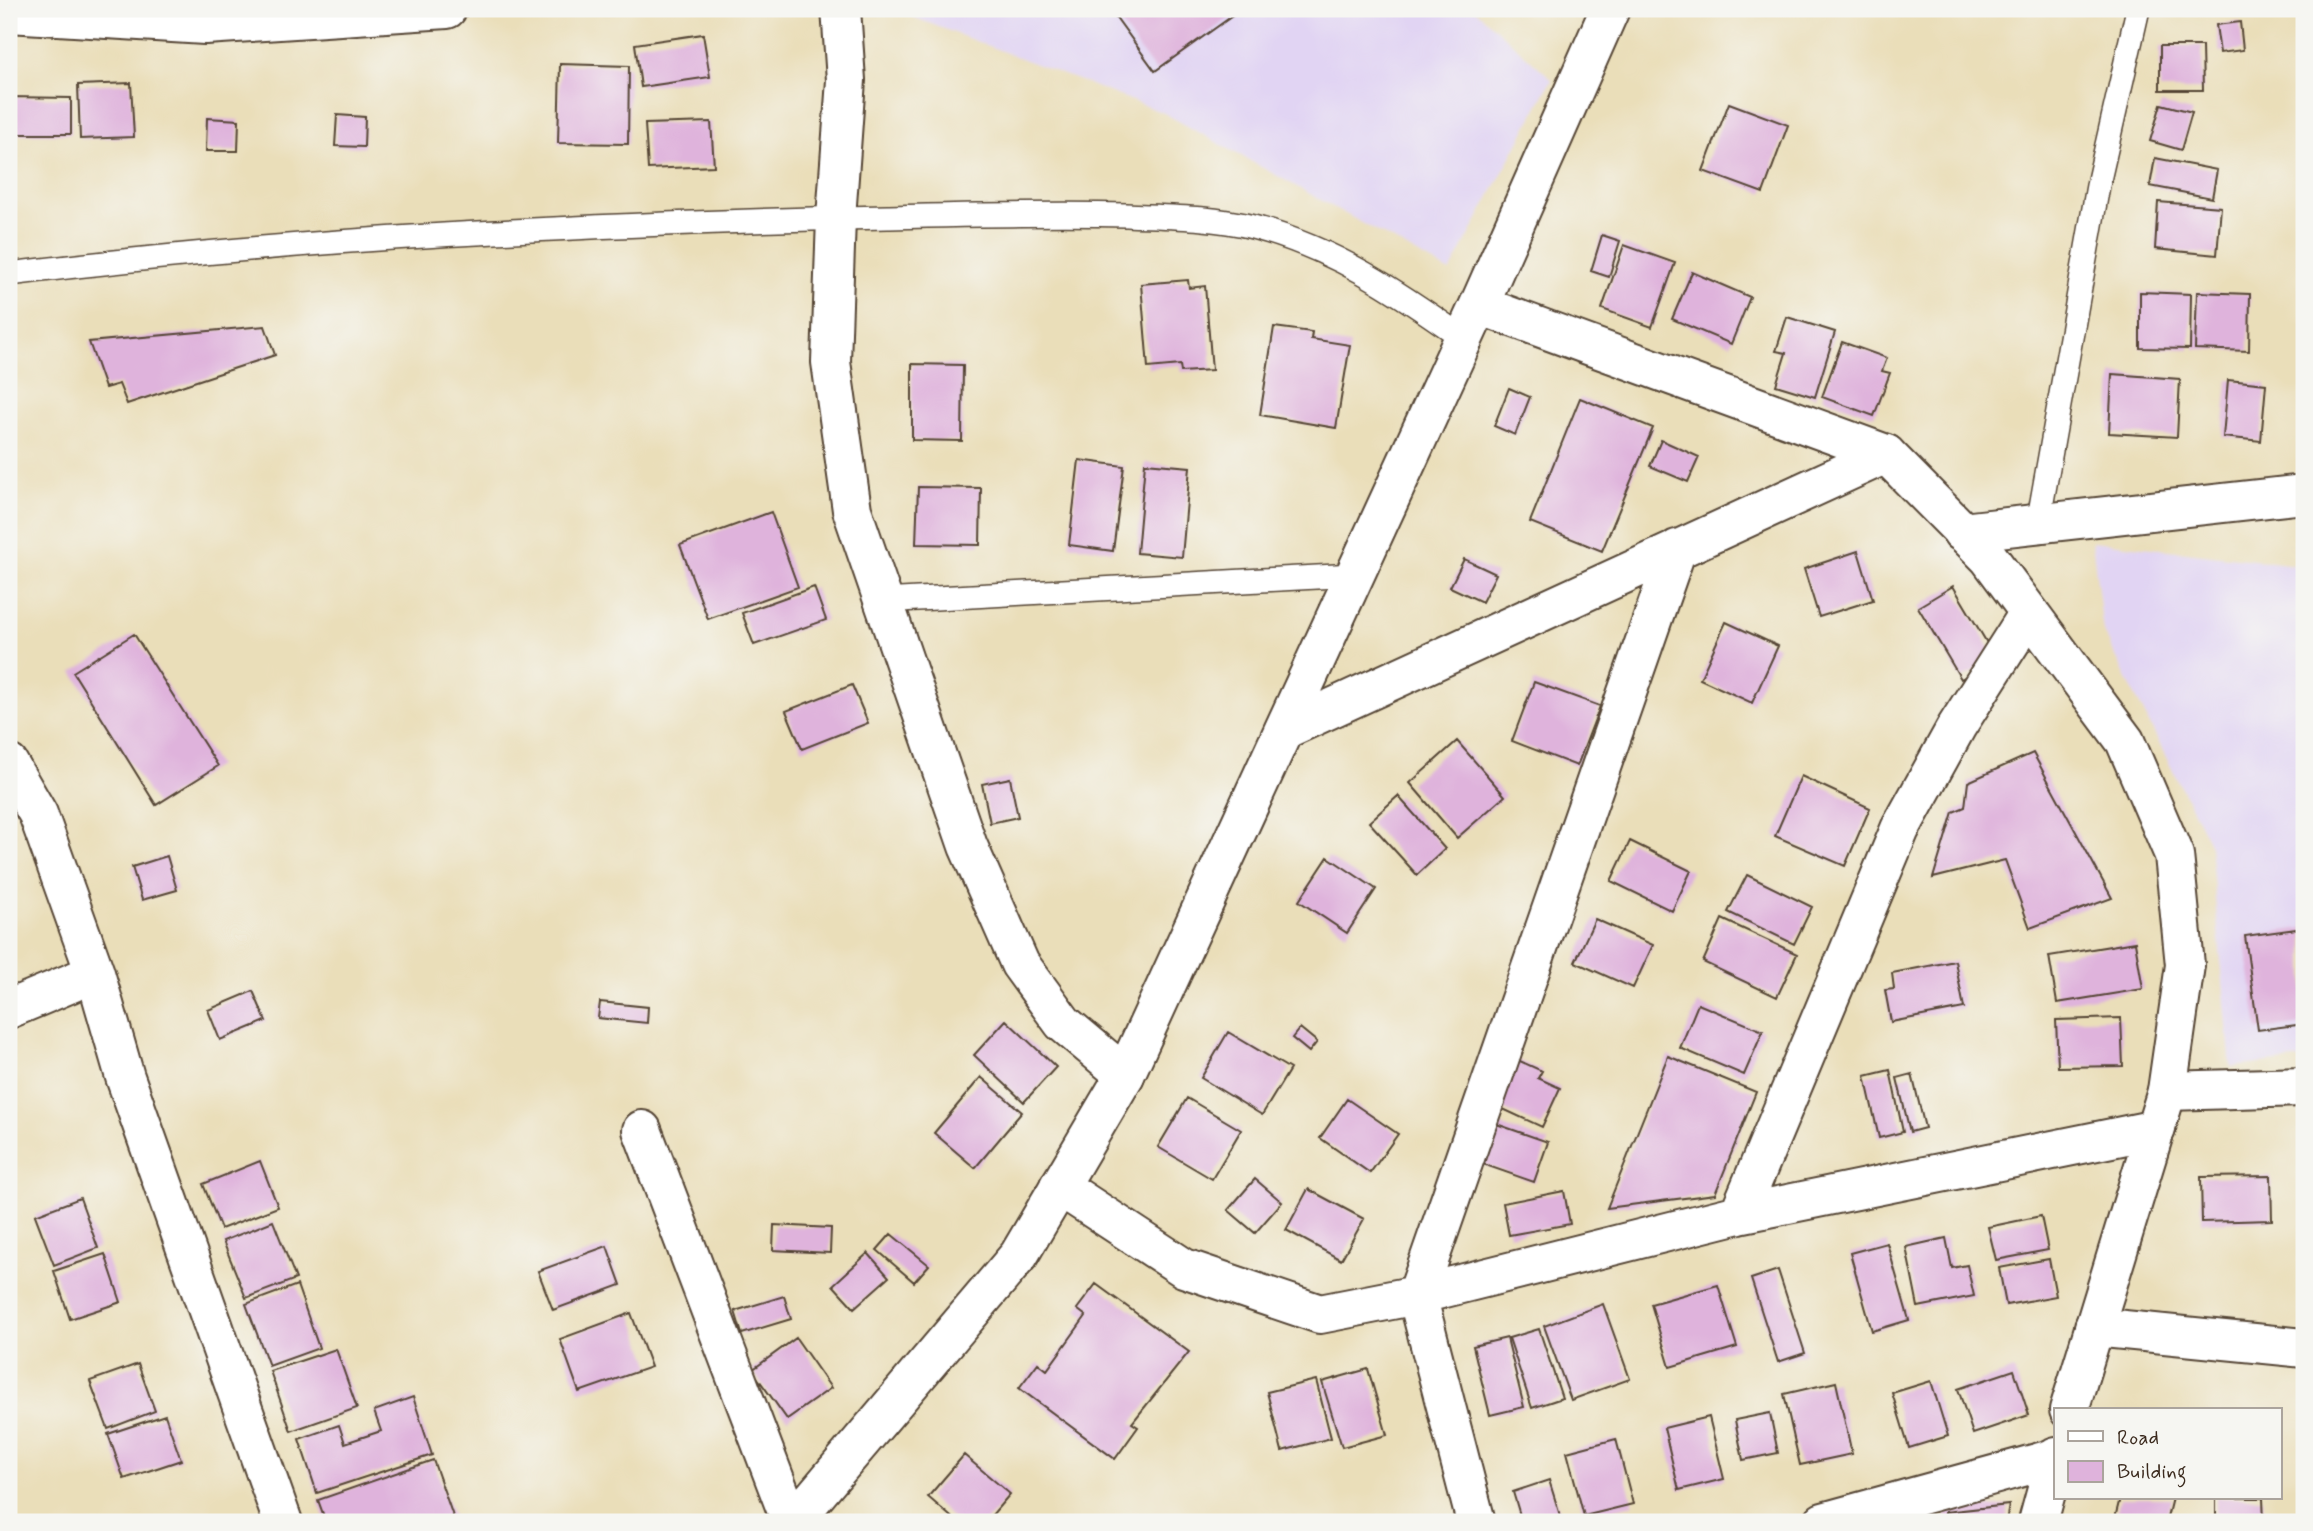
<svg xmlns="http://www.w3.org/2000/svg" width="2313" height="1531" viewBox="0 0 2313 1531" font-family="Mynerve,sans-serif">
<rect width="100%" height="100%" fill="#f6f6f2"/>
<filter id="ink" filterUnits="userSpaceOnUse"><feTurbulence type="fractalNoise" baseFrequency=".0143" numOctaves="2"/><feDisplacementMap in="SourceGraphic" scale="14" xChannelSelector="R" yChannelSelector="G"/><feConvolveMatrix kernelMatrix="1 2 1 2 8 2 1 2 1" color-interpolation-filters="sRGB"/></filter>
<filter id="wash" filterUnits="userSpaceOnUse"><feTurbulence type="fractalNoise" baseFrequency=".00686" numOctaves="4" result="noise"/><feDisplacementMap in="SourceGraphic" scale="28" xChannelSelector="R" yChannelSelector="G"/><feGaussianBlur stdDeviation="1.57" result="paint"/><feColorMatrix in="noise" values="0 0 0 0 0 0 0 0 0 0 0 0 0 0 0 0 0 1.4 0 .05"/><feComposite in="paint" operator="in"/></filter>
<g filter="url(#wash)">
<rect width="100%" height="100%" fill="#eadeb9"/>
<path fill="#e1d4f3" d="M892 9H1474L1552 79 1450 272 1164 113Z
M2092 541 2304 566V1059L2231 1067 2210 845 2103 631Z"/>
<g id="blocks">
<path fill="#dfb3dc" d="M1110 9H1242L1155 71Z
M2240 22 2243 50 2220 53 2216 25Z
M703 34 710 77 641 87 635 44Z
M2160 46H2202L2203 90H2160Z
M560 64 629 66 628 144 558 143Z
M131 83 134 137 80 139 78 85Z
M9 97 71 98V134H9Z
M1729 103 1788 125 1763 193 1703 171Z
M2161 104 2192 112 2181 150 2150 141Z
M337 115 365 117 364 147 335 146Z
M207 118 239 120 238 151H206Z
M711 122 714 166 648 169 645 124Z
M2155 158 2217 170 2212 198 2150 186Z
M2158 202 2221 207 2217 255 2155 249Z
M1602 235 1620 241 1609 277 1591 271Z
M1624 245 1675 263 1652 327 1602 309Z
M1692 272 1750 297 1731 344 1672 319Z
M1188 280 1189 288 1205 286 1212 370 1181 372 1180 365 1148 368 1141 284Z
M2140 292 2191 294 2190 349 2140 348Z
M2197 292 2250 294 2249 351 2195 349Z
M1787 317 1835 332 1815 397 1776 385 1786 353 1776 351Z
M265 326 275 355 127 404 119 384 105 388 89 342Z
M1274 327 1312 332 1311 339 1350 345 1336 428 1260 415Z
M1842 342 1887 358 1882 371 1890 373 1874 416 1822 397Z
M912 364 963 365 962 441 912 440Z
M2112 374 2180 379 2177 437 2109 433Z
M2228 380 2266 384 2261 441 2223 437Z
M1509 388 1530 397 1515 435 1494 426Z
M1580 398 1653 428 1602 551 1530 522Z
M1661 440 1699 457 1688 482 1650 466Z
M1079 460 1124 466 1113 551 1069 545Z
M1145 463 1190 467 1182 557 1137 553Z
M918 487 981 488 980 545 916 544Z
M771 512 798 587 708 619 680 545Z
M1858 551 1873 600 1819 617 1804 569Z
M1464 559 1496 574 1482 602 1450 587Z
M1953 586 1996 658 1961 679 1918 607Z
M814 587 826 620 754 645 742 613Z
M1726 622 1778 646 1752 703 1700 679Z
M134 634 218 766 156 805 73 672Z
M1534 682 1600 706 1577 766 1512 741Z
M852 685 868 723 802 749 786 711Z
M1457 741 1505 796 1457 838 1410 783Z
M2033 753 2112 898 2030 928 2005 860 1933 878 1953 812 1965 807 1968 782Z
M1801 776 1870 808 1845 866 1775 836Z
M1010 778 1018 817 990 823 982 784Z
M1398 796 1445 849 1417 875 1369 822Z
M1630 841 1691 871 1672 911 1611 881Z
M167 856 177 890 142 900 132 867Z
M1328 857 1376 889 1347 933 1299 901Z
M1747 875 1812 907 1794 944 1728 912Z
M1595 919 1653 945 1633 988 1575 962Z
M1722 919 1797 954 1777 997 1703 962Z
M2304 928V1024L2258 1030 2245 936Z
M2135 942 2143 989 2057 1003 2049 956Z
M1955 961 1964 1008 1891 1022 1885 990 1894 989 1892 973Z
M253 991 266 1021 220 1040 208 1010Z
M600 1002 648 1007 647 1023 598 1018Z
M1698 1004 1763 1031 1744 1075 1680 1048Z
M2121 1018 2123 1066 2058 1067 2056 1020Z
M1006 1020 1056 1067 1024 1102 974 1055Z
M1300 1028 1317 1042 1309 1052 1292 1038Z
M1228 1032 1290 1069 1262 1115 1201 1078Z
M1668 1056 1756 1092 1715 1194 1607 1208Z
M1511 1057 1542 1071 1538 1078 1560 1088 1542 1127 1490 1103Z
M1890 1070 1903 1132 1879 1138 1865 1076Z
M1912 1074 1925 1128 1910 1132 1897 1078Z
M981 1077 1022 1112 975 1168 934 1133Z
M1187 1098 1241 1130 1212 1179 1158 1147Z
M1347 1099 1398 1134 1370 1173 1320 1138Z
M1485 1120 1548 1142 1534 1182 1471 1160Z
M260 1161 278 1207 221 1229 203 1184Z
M2271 1176 2272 1220 2202 1222 2201 1177Z
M1255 1179 1282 1202 1255 1233 1228 1210Z
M1308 1189 1364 1219 1341 1260 1286 1230Z
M1564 1191 1570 1224 1509 1235 1503 1203Z
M80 1198 98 1248 54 1265 35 1215Z
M2041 1216 2048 1250 1996 1260 1988 1227Z
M273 1221 296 1279 246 1298 223 1241Z
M774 1225 831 1228 830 1253 773 1250Z
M891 1234 929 1265 914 1282 877 1250Z
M1946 1238 1952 1268 1967 1265 1974 1296 1918 1307 1906 1247Z
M1887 1243 1909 1320 1872 1331 1850 1253Z
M607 1246 621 1285 553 1310 538 1271Z
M868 1253 889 1277 854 1308 833 1285Z
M105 1254 121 1302 70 1319 54 1271Z
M2049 1259 2056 1296 2006 1305 1999 1268Z
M1778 1270 1805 1353 1778 1362 1751 1279Z
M1096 1284 1189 1352 1132 1423 1138 1427 1115 1459 1019 1388 1038 1363 1047 1370 1086 1316 1077 1309Z
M297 1285 319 1348 269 1366 246 1304Z
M1718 1285 1737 1347 1670 1367 1651 1304Z
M784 1296 791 1319 742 1334 735 1311Z
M1603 1304 1630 1379 1571 1400 1544 1326Z
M631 1313 651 1367 579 1392 560 1339Z
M1539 1329 1562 1398 1532 1408 1509 1338Z
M796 1338 831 1388 787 1419 752 1370Z
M1507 1338 1524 1407 1490 1415 1473 1346Z
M336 1349 357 1408 291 1431 270 1371Z
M138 1364 155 1411 108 1429 90 1381Z
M1368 1369 1387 1435 1342 1447 1322 1382Z
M2014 1370 2029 1415 1973 1434 1958 1389Z
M1316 1380 1331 1438 1282 1451 1267 1392Z
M1931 1381 1948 1436 1909 1448 1892 1393Z
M1836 1382 1852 1454 1800 1465 1784 1394Z
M413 1397 432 1455 317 1493 299 1439 339 1425 345 1443 381 1431 374 1411Z
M1770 1413 1778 1453 1743 1460 1735 1420Z
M165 1415 181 1460 124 1479 108 1434Z
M1709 1417 1724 1479 1679 1490 1664 1428Z
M1616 1439 1633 1504 1584 1516 1567 1452Z
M964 1455 1010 1494 986 1522H957L928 1497Z
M433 1460 455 1522H326L318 1500Z
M1549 1480 1562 1522H1522L1513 1492Z
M2120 1498H2172L2166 1522H2114Z
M2216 1498H2263L2264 1522H2216Z
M2009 1505 2006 1522H1945V1512Z"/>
</g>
</g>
<g filter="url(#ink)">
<use href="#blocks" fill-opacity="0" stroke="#554535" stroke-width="2"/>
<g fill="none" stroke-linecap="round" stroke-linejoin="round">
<defs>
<path id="service" d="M9 274C300 238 595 224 888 217 968 215 1047 213 1127 215 1170 217 1212 217 1253 227 1333 248 1397 291 1463 338
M2038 524 2099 180 2138 9
M882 601 1354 575"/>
<path id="minor" d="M841 9 846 80 836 218 831 362 852 510 968 846 1020 964 1063 1023 1125 1075
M9 13 205 25 447 9
M1962 532 2304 494
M1284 730 1886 454
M9 764 38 814 95 973 125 1077 283 1522
M9 1009 95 973
M2167 1091 2304 1087
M642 1130 791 1522
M1059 1186 1184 1268 1320 1314 1417 1295 1739 1214 2156 1129
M1739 1214 1900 829 1957 726 2029 613
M2094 1327 2304 1348
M1476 1522 1417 1295 1677 549
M1823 1522 2055 1458"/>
<path id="tertiary" d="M1479 305 1886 454 1989 558 2125 741 2174 855 2185 965 2167 1091 2069 1410
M793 1522 1019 1255 1125 1075 1479 305 1610 9
M2038 1522 2056 1456"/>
</defs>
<use href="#service" stroke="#554535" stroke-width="26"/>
<use href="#minor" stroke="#554535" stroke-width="42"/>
<use href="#tertiary" stroke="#554535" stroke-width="42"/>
<use href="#service" stroke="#fff" stroke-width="23"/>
<use href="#minor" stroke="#fff" stroke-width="38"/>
<use href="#tertiary" stroke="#fff" stroke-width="38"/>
</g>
</g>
<rect width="2313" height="1531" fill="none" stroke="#f6f6f2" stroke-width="35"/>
<rect x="2054" y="1408" width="228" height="91" fill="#f6f6f2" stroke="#aba49d" stroke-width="2"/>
<rect x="2068" y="1431" width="35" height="10" fill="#ffffff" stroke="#aba49d" stroke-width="2"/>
<text x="2117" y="1444" font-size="21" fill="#3b2a1e">Road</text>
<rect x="2068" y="1461" width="35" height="21" fill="#dfb3dc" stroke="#aba49d" stroke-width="2"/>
<text x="2117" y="1478" font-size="21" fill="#3b2a1e">Building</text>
</svg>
